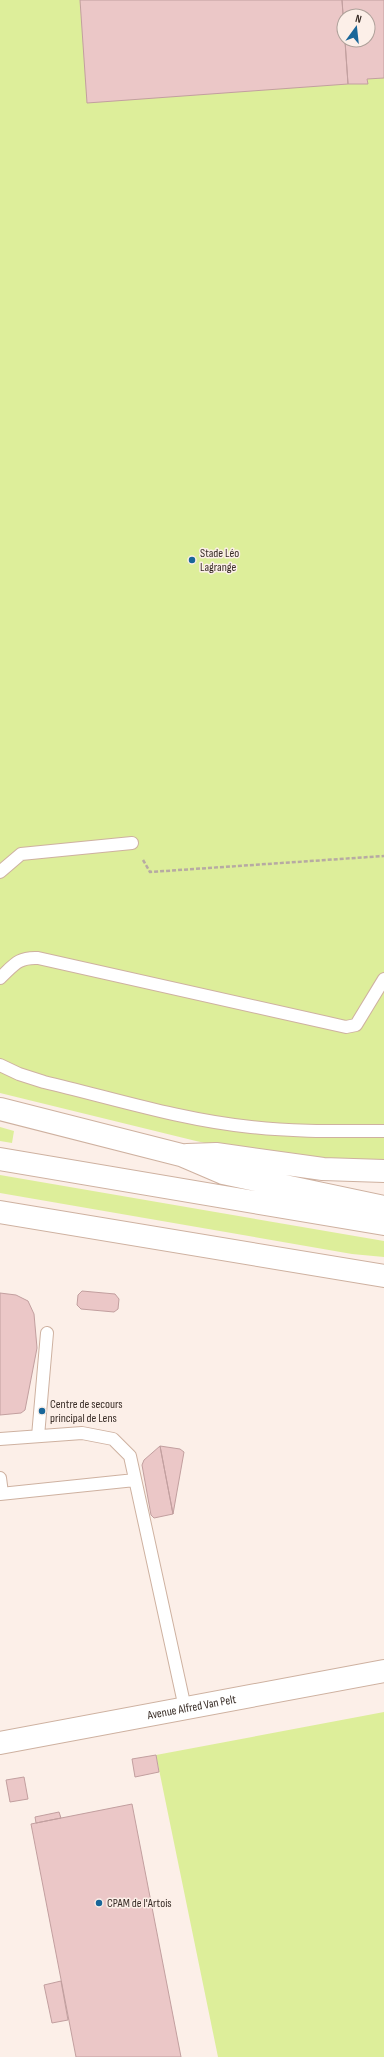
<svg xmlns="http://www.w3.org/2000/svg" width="384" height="2057" viewBox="0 0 384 2057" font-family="'Sofia Sans Condensed',sans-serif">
<rect width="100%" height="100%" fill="#fcefe8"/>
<path fill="#ddee9a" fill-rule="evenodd" d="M0 0H384V1164L251 1153 196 1141 0 1093ZM344 16H368V40H344Z
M0 1127 14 1131 12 1143 0 1141Z
M0 1175 384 1241V1257L352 1254 0 1193Z
M384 1712V2057H218L156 1755Z"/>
<path fill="#ebc7c7" stroke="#c29f9f" d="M80 0H342L348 84 87 103Z
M342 0H384V78L367 79 368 84H348L345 40H368V16H344V29Z
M82 1291 115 1294 119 1299 118 1309 114 1312 81 1309 77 1305 78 1295Z
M0 1293 16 1295 28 1301 34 1314 37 1348 25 1410 21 1413 0 1415Z
M160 1446 180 1449 184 1452 173 1514Z
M160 1446 173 1514 154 1518 151 1515 142 1465 144 1460Z
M156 1755 159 1772 135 1777 132 1759Z
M24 1777 28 1799 10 1802 6 1780Z
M132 1804 181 2057H76L31 1824Z
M59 1812 61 1818 36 1823 35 1817Z
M61 1981 68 2020 52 2023 44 1985Z"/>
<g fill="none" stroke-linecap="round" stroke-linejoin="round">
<defs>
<path id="service" d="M0 872 21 854 132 843
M0 978C14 965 18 957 38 958L346 1027 356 1025 384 979
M0 1065 19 1074 44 1082C112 1098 181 1120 251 1127 295 1132 340 1131 384 1131
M38 1436 47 1333
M0 1439 82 1433 113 1439 130 1456 185 1708
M0 1478 2 1493
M0 1494 135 1480"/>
<g id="minor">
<path id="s1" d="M0 1743 384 1671"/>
</g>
<path id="motorway" d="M0 1109 181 1155 223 1173 384 1207
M187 1155 216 1154 323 1169 384 1171
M0 1159 384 1224
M0 1212 384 1276"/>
</defs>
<use href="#service" stroke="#ceb1a0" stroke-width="14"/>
<use href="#minor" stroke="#ceb1a0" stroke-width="24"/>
<use href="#motorway" stroke="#ceb1a0" stroke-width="24"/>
<path stroke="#b7aaa3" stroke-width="2.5" stroke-dasharray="4 2" stroke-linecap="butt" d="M143 860 150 872 384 856"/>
<use href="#service" stroke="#fff" stroke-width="12"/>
<use href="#minor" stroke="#fff" stroke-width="22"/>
<use href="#motorway" stroke="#fff" stroke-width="22"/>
</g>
<g fill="#196699" stroke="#fcefe8" stroke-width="1.5">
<circle cx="192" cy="560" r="4"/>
<circle cx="42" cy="1411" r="4"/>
<circle cx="99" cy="1903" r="4"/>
</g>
<g text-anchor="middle" stroke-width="3" stroke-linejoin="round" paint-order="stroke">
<g font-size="12" fill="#382c26" stroke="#fcefe8" text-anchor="start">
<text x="200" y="557">Stade Léo<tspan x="200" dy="14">Lagrange</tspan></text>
<text x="50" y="1408">Centre de secours<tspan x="50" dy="14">principal de Lens</tspan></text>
<text x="107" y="1907">CPAM de l'Artois</text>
</g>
<g font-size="12" fill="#382c26" stroke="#fcefe8">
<text dy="4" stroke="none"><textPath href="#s1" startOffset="195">Avenue Alfred Van Pelt</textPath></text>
</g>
</g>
<g transform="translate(356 28) rotate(15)"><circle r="19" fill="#fcefe8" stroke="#aea19a"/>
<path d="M0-3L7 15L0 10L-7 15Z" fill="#196699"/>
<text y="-6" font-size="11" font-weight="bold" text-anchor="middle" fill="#382c26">N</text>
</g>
</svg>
